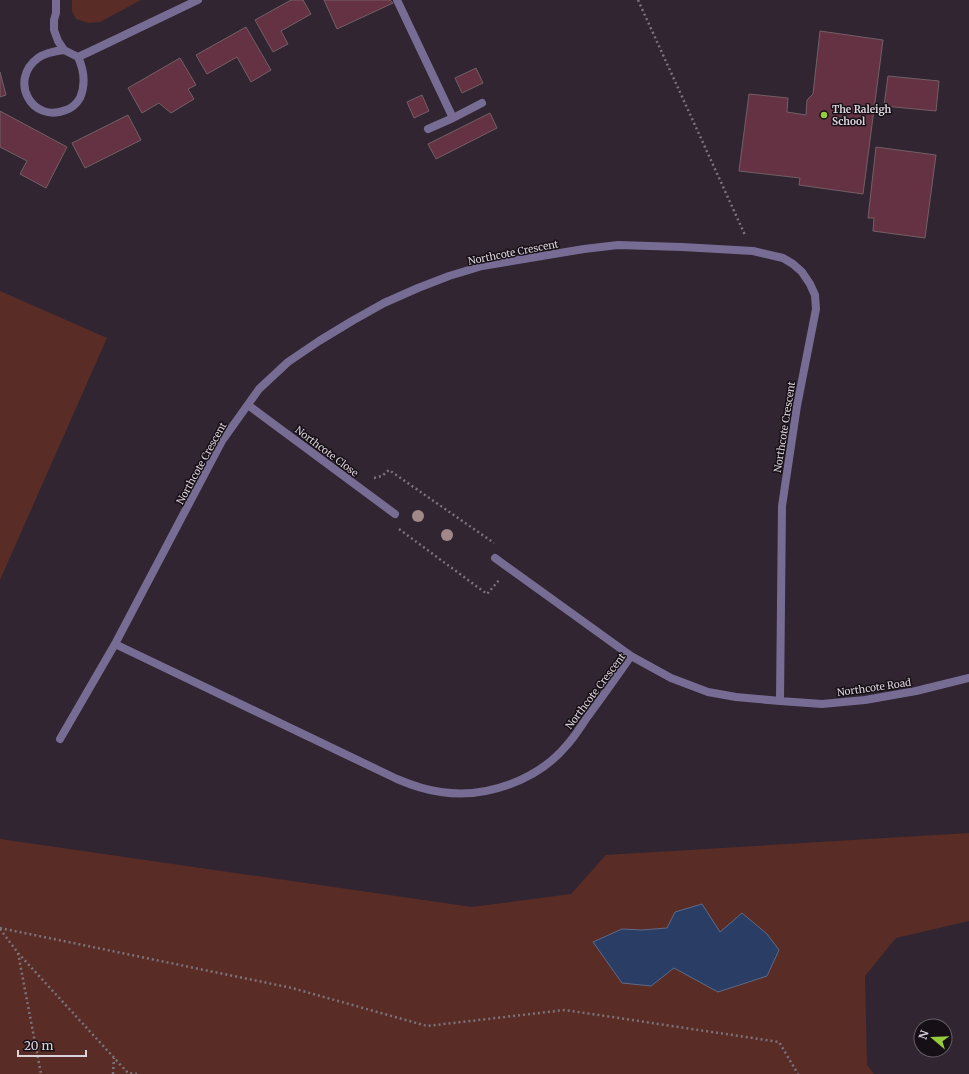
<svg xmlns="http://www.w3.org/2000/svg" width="969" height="1074" viewBox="0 0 969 1074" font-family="Merriweather,serif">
<rect width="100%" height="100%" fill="#312531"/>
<path fill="#592d25" d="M72 0H141L100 22 89 23 76 19 72 11Z
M0 291 107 338 0 580Z
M969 833V921L896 938 865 976 867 1065 874 1074H0V839L472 907 571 894 606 855Z"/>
<path fill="#293d65" stroke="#5e6a88" d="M702 904 720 932 742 913 767 934 779 950 767 976 718 992 674 968 651 986 622 983 593 942 622 929 642 930 667 928 675 912Z"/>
<path fill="#643243" stroke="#735f65" d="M291 0H303L311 14 281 31 288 44 273 52 255 20Z
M324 0H390L393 3 337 29Z
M246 27 271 70 251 82 237 57 207 74 196 55Z
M820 31 883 40 863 194 799 185 800 178 739 171 749 94 788 98 787 112 806 115 807 100 813 94Z
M180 58 196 85 188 89 194 99 171 113 159 103 142 113 128 88Z
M476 68 483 83 462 93 455 78Z
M0 72 6 95 0 97Z
M888 76 939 81 936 111 884 106Z
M422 95 429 111 414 118 407 102Z
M0 111 67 147 46 188 20 174 27 161 0 147Z
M490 113 497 128 436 159 428 144Z
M128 115 141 140 85 168 72 143Z
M876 147 936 155 925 238 873 231 874 218H868Z"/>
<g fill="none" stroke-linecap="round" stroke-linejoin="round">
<path stroke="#7c727c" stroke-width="2.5" stroke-dasharray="2 3" stroke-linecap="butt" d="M638 0 745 235
M374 478 382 476 389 470 494 543
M399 529 487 594 500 579
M0 928 292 988 427 1026 565 1010 779 1042 798 1074
M0 929 18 953 41 1074
M18 953 128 1073 137 1074
M113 1074 114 1058"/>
<path stroke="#776d94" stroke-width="8" d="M397 0 453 118 482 103
M428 129 453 118"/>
<path stroke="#776d94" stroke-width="8" d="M56 0V13L54 20V30L58 41 64 50 78 57 89 52 198 0
M64 50C55 51 45 53 38 58 8 80 32 124 66 110 72 108 77 103 80 98 86 84 84 70 78 57
M248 405 395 514
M495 558 631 656
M115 644 397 779C411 785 425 790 441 792 486 799 538 780 567 745 575 736 581 726 588 716 603 696 617 676 631 656L671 678 708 692 736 697 780 701 822 704 865 700 916 691 969 678
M60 739 115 644 222 441 259 389 288 362 319 341 352 321 384 303 418 288 449 276 482 266 584 249 618 245 682 247 753 251 783 258 793 264 802 272 810 284 815 295 816 309 797 406 782 506 780 701"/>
</g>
<g fill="#a18889">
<circle cx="418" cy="516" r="6"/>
<circle cx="447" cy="535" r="6"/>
</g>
<circle fill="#96cc3a" stroke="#161016" stroke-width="1.5" cx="824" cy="115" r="4"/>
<g text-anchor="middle" stroke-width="3" stroke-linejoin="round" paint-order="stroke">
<g font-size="10" font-weight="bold" fill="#dbd3db" stroke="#161016" text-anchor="start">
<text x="832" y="113">The Raleigh<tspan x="832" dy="12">School</tspan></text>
</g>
<g font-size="10" fill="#dbd3db" stroke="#161016">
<text transform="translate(513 252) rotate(-11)" y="4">Northcote Crescent</text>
<text transform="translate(784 427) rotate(-81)" y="4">Northcote Crescent</text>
<text transform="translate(327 451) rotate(37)" y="4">Northcote Close</text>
<text transform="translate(201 463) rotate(-61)" y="4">Northcote Crescent</text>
<text transform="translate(874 687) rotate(-8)" y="4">Northcote Road</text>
<text transform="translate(595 691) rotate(-53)" y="4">Northcote Crescent</text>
</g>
</g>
<g transform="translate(933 1038) rotate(289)"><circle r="19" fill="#161016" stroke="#655e65"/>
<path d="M0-3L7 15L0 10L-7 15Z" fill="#96cc3a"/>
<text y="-6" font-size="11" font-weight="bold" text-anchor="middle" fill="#dbd3db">N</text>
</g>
<path d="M18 1050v6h68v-6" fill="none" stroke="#dbd3db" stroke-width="2"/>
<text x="24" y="1050" font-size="12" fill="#dbd3db" stroke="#161016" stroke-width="3" paint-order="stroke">20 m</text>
</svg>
